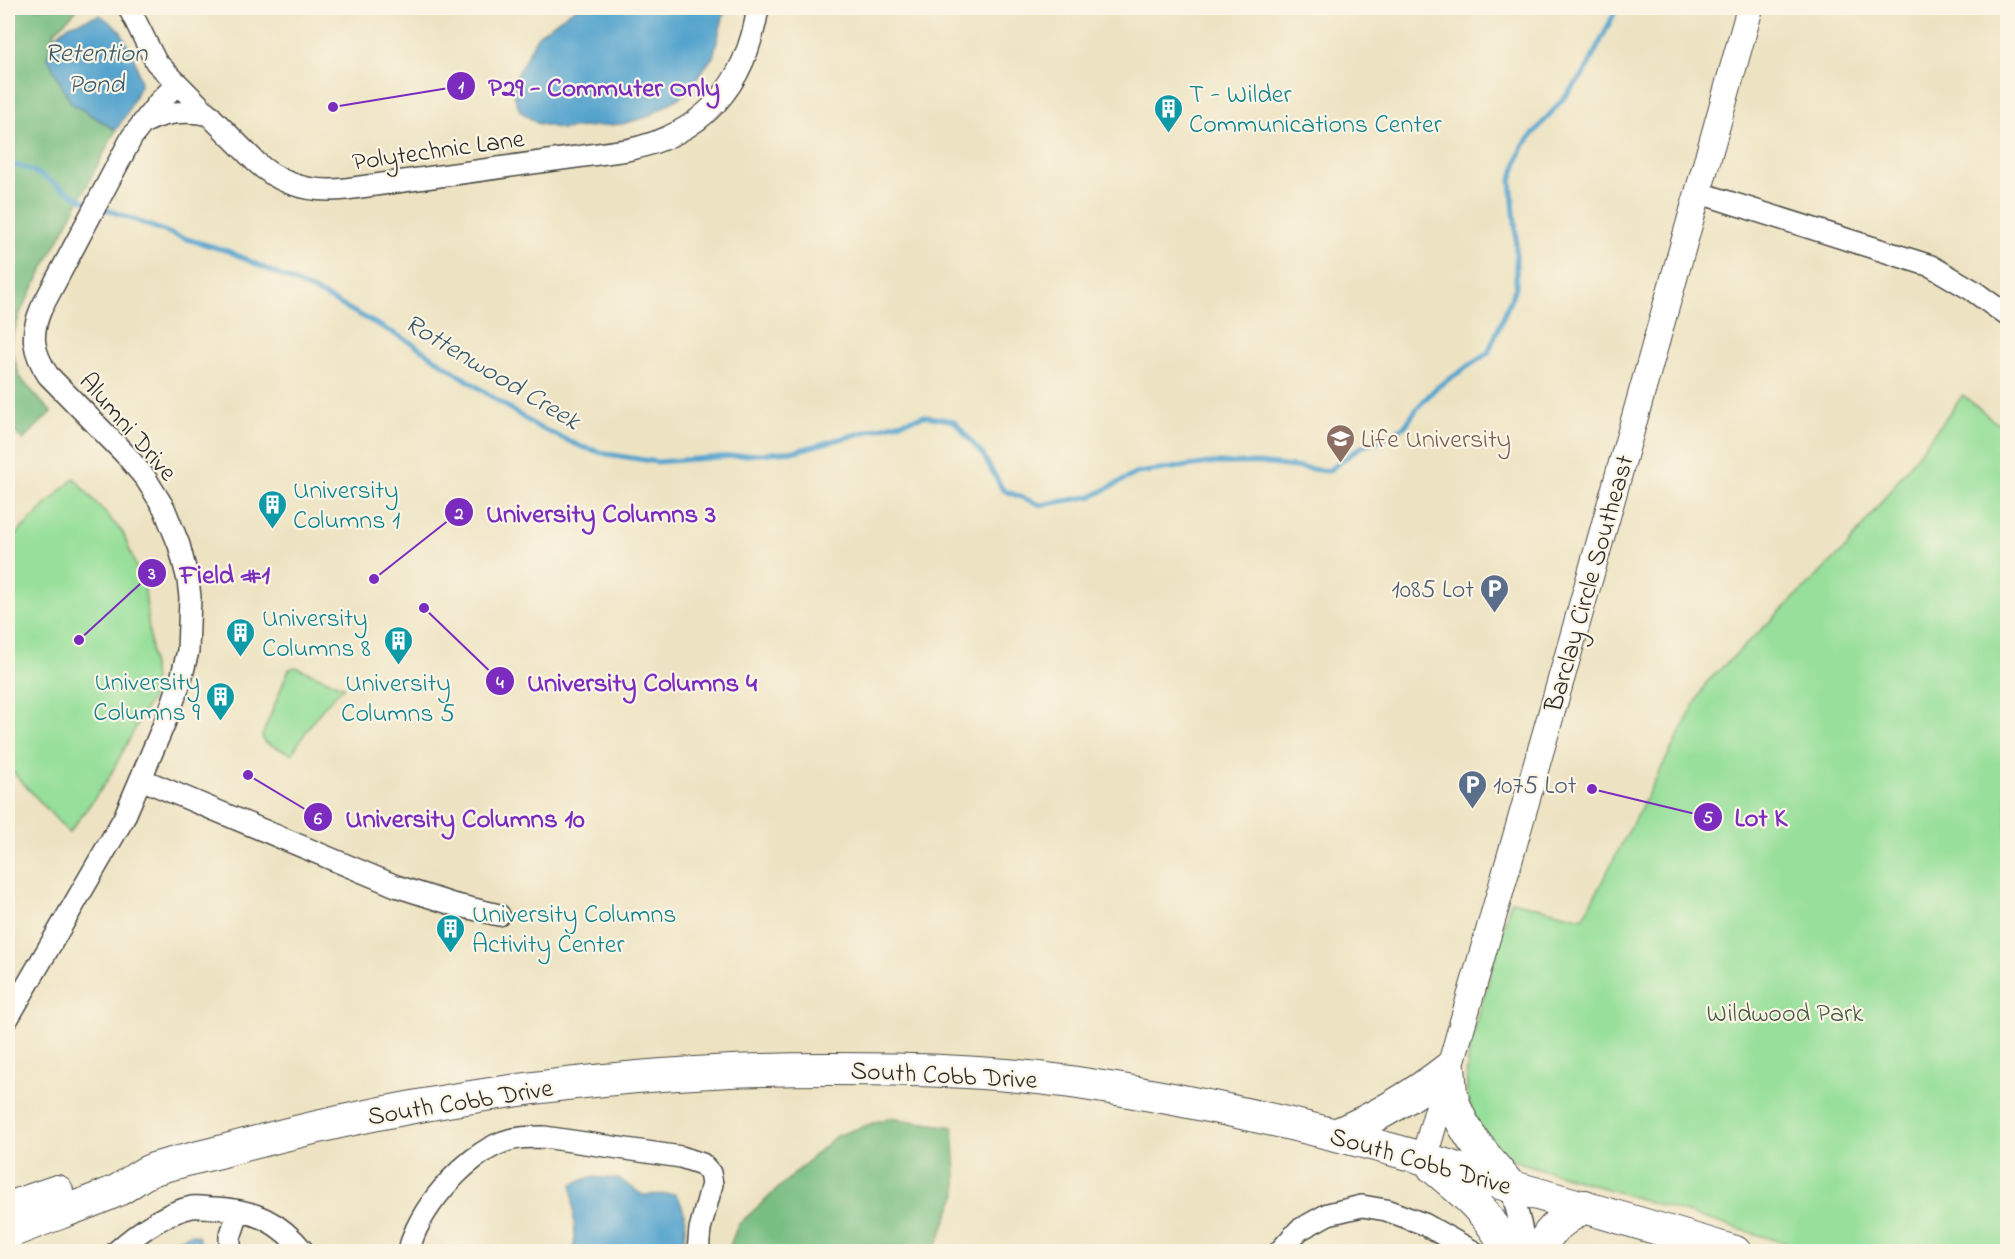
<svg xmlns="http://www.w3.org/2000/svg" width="2015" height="1259" viewBox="0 0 2015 1259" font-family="'Indie Flower',sans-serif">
<rect width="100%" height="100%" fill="#fcf5e5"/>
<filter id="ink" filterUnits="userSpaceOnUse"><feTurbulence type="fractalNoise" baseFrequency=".0167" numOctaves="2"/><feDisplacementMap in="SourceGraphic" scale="12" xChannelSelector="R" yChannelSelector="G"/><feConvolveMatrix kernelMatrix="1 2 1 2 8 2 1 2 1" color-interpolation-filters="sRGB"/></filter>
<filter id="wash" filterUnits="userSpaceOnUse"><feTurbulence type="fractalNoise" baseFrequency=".008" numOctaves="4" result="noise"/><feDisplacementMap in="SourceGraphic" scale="24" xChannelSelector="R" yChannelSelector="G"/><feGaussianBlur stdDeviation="1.35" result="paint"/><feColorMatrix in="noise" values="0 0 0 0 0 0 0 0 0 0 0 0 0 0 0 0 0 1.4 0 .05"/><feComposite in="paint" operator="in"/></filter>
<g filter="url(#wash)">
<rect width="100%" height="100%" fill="#ede3c2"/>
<path fill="#97df9a" stroke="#618562" stroke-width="1.5" d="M1963 395 2007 432V1251H1811L1512 1160C1470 1126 1460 1100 1470 1046L1511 901 1583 918 1706 683 1846 548Z
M74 478 123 533 145 590 155 691 107 781 69 833 8 767V542Z
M296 667 344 687C321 707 308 727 292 754L264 742 262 736 289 669Z"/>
<path fill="#79be82" stroke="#527456" stroke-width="1.5" d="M8 8H79L55 31 47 57 71 103 116 130 20 313 10 345 20 378 51 412 23 440 8 426Z
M888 1118 953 1127 957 1193 934 1251H728L738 1225 836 1136Z"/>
<path fill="#52a3cd" stroke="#3e677c" stroke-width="1.5" d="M576 8H721L725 10 713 57 685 94 647 117 622 124 562 129 537 123 520 111 511 86 538 35Z
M100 15 119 29 134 57 141 83 127 113 116 130 71 103 47 57 57 35 69 25Z
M591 1177 619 1179 643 1195 675 1194C689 1211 685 1231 683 1251H573L575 1238 572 1184Z
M192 1234 198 1236 203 1251H146Z"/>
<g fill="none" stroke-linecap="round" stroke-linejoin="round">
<path stroke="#52a3cd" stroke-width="5" d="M8 164C40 167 62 193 92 204
M100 207 180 237 228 251 321 294 410 342 536 426 582 447 607 454 657 462 796 451 924 416 954 421 983 455 1003 490 1041 505 1093 496 1137 473 1209 463H1260L1328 471 1359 448 1383 439 1405 426 1418 407 1436 388 1488 353 1516 287V233L1511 180 1523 146 1584 74 1617 8"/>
</g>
</g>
<g filter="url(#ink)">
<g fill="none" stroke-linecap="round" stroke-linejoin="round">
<defs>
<path id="minor" d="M129 8 156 62 256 162C281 185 312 193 346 189L627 150C705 134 746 84 758 8
M143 123C164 112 187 110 210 115
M1697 192 1931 266 1972 290 2008 316
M141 779 396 886 452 904 499 915
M8 1018 124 818 170 710 181 679 188 651 190 597 188 580 179 545 164 508 146 479 125 454 48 375C33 352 30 335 41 309L132 137 159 102 177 84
M1511 1186 1527 1252
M116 1252C137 1233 164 1213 192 1207 199 1206 208 1208 215 1208 254 1210 279 1221 304 1252
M230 1252V1237L239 1211
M409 1252C415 1212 466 1155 503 1142 516 1137 530 1137 544 1137L681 1157 702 1164 710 1173 712 1184 700 1229 698 1252
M1279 1252 1299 1230 1328 1214 1362 1206 1386 1210 1424 1224 1474 1252"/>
<path id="tertiary" d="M1424 1158 1566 662 1750 8"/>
<path id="primary" d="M1449 1068C1450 1076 1450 1084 1451 1092 1458 1128 1487 1158 1510 1186
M1335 1135C1378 1117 1412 1097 1449 1068
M1433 1167C1459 1189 1486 1210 1502 1240
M8 1208 57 1191
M8 1233C43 1218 80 1207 116 1191 129 1185 139 1174 154 1169 176 1162 200 1157 223 1151 421 1096 625 1069 831 1069 911 1069 991 1071 1071 1082 1189 1099 1304 1125 1419 1157 1451 1166 1481 1178 1513 1187 1587 1208 1661 1229 1735 1252
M1541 1252C1545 1229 1567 1218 1585 1206"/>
</defs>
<use href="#minor" stroke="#484742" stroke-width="24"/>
<use href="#tertiary" stroke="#484742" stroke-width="28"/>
<use href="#primary" stroke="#484742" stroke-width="34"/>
<use href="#minor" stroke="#fff" stroke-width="21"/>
<use href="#tertiary" stroke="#fff" stroke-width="26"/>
<use href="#primary" stroke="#fff" stroke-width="32"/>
</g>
</g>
<defs>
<symbol id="building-pin" viewBox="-11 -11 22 30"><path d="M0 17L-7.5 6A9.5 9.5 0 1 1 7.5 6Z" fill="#0f9aa8" stroke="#fcf5e5"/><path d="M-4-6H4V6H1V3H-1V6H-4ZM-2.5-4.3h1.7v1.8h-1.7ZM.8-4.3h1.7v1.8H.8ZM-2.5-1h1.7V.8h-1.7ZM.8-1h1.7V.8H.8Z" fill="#fff"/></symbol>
<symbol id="university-pin" viewBox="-11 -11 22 30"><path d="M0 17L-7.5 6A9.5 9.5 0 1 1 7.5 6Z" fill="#8d6e63" stroke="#fcf5e5"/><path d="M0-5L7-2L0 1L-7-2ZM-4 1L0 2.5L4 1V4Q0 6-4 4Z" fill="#fff"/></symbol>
<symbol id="parking-pin" viewBox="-11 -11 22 30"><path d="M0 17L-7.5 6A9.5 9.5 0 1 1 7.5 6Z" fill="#5c6f8a" stroke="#fcf5e5"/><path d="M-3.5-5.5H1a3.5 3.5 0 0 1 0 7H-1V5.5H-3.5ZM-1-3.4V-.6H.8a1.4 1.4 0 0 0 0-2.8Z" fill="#fff"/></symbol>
</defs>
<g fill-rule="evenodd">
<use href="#building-pin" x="1152" y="92" width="33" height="45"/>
<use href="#university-pin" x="1324" y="422" width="33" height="45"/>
<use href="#building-pin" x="256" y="488" width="33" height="45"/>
<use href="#parking-pin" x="1478" y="572" width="33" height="45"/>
<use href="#building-pin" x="224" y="616" width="33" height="45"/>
<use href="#building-pin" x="382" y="624" width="33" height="45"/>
<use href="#building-pin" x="204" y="680" width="33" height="45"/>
<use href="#parking-pin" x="1456" y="768" width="33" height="45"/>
<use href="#building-pin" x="434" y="912" width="33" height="45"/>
</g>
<g text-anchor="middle" stroke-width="4.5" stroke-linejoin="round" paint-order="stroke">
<g font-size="26" fill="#0d838f" stroke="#fcf5e5" text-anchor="start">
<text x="1189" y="102">T - Wilder<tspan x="1189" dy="30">Communications Center</tspan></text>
<text x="293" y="498">University<tspan x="293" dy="30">Columns 1</tspan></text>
<text x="262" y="626">University<tspan x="262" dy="30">Columns 8</tspan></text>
<text x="200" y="690" text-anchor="end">University<tspan x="200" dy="30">Columns 9</tspan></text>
<text x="398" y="691" text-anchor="middle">University<tspan x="398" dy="30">Columns 5</tspan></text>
<text x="472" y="922">University Columns<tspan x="472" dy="30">Activity Center</tspan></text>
</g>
<g font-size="26" fill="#2b2b2b" stroke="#fcf5e5">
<text transform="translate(438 149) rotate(-8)" y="9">Polytechnic Lane</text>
<text transform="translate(129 426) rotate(49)" y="9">Alumni Drive</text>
<text transform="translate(1588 583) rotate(-74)" y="9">Barclay Circle Southeast</text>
<text transform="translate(944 1074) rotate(3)" y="9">South Cobb Drive</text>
<text transform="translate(460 1101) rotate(-9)" y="9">South Cobb Drive</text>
<text transform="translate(1421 1160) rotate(16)" y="9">South Cobb Drive</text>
</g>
<g font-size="26" fill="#785e54" stroke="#fcf5e5" text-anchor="start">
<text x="1361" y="447">Life University</text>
</g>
<g font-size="26" fill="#4e5e75" stroke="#fcf5e5" text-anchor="end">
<text x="1474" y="597">1085 Lot</text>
<text x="1493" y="793" text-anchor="start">1075 Lot</text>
</g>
<g font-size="26" fill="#465847" stroke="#fcf5e5">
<text x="1785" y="1021">Wildwood Park</text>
</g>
<g font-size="27" font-style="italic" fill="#3b5b6c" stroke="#fcf5e5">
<text x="96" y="61">Retention<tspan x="96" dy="31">Pond</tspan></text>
<text transform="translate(493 371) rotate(31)" y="9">Rottenwood Creek</text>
</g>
</g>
<path fill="none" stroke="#7b2cbf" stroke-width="2" d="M333 107L461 86M374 579L459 512M79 640L152 573M424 608L500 681M1592 789L1708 817M248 775L318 817"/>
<g fill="#7b2cbf" stroke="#fcf5e5" stroke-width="2">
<circle cx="333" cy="107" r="6"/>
<circle cx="374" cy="579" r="6"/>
<circle cx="79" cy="640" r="6"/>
<circle cx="424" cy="608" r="6"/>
<circle cx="1592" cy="789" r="6"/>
<circle cx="248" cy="775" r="6"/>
<circle cx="461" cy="86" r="15"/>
<circle cx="459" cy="512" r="15"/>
<circle cx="152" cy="573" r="15"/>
<circle cx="500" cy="681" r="15"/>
<circle cx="1708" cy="817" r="15"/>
<circle cx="318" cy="817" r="15"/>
</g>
<g font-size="18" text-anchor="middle" font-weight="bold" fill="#fff">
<text x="461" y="92">1</text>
<text x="459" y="519">2</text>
<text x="152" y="579">3</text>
<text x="500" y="688">4</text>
<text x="1708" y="823">5</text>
<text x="318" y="824">6</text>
</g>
<g font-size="27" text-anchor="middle" font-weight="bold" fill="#7b2cbf" stroke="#fcf5e5" stroke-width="4.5" stroke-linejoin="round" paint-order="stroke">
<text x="604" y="96">P29 - Commuter Only</text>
<text x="601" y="522">University Columns 3</text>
<text x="225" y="583">Field #1</text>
<text x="642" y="691">University Columns 4</text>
<text x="1761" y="826">Lot K</text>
<text x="465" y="827">University Columns 10</text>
</g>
<rect width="2015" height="1259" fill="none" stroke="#fcf5e5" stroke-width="30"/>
</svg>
